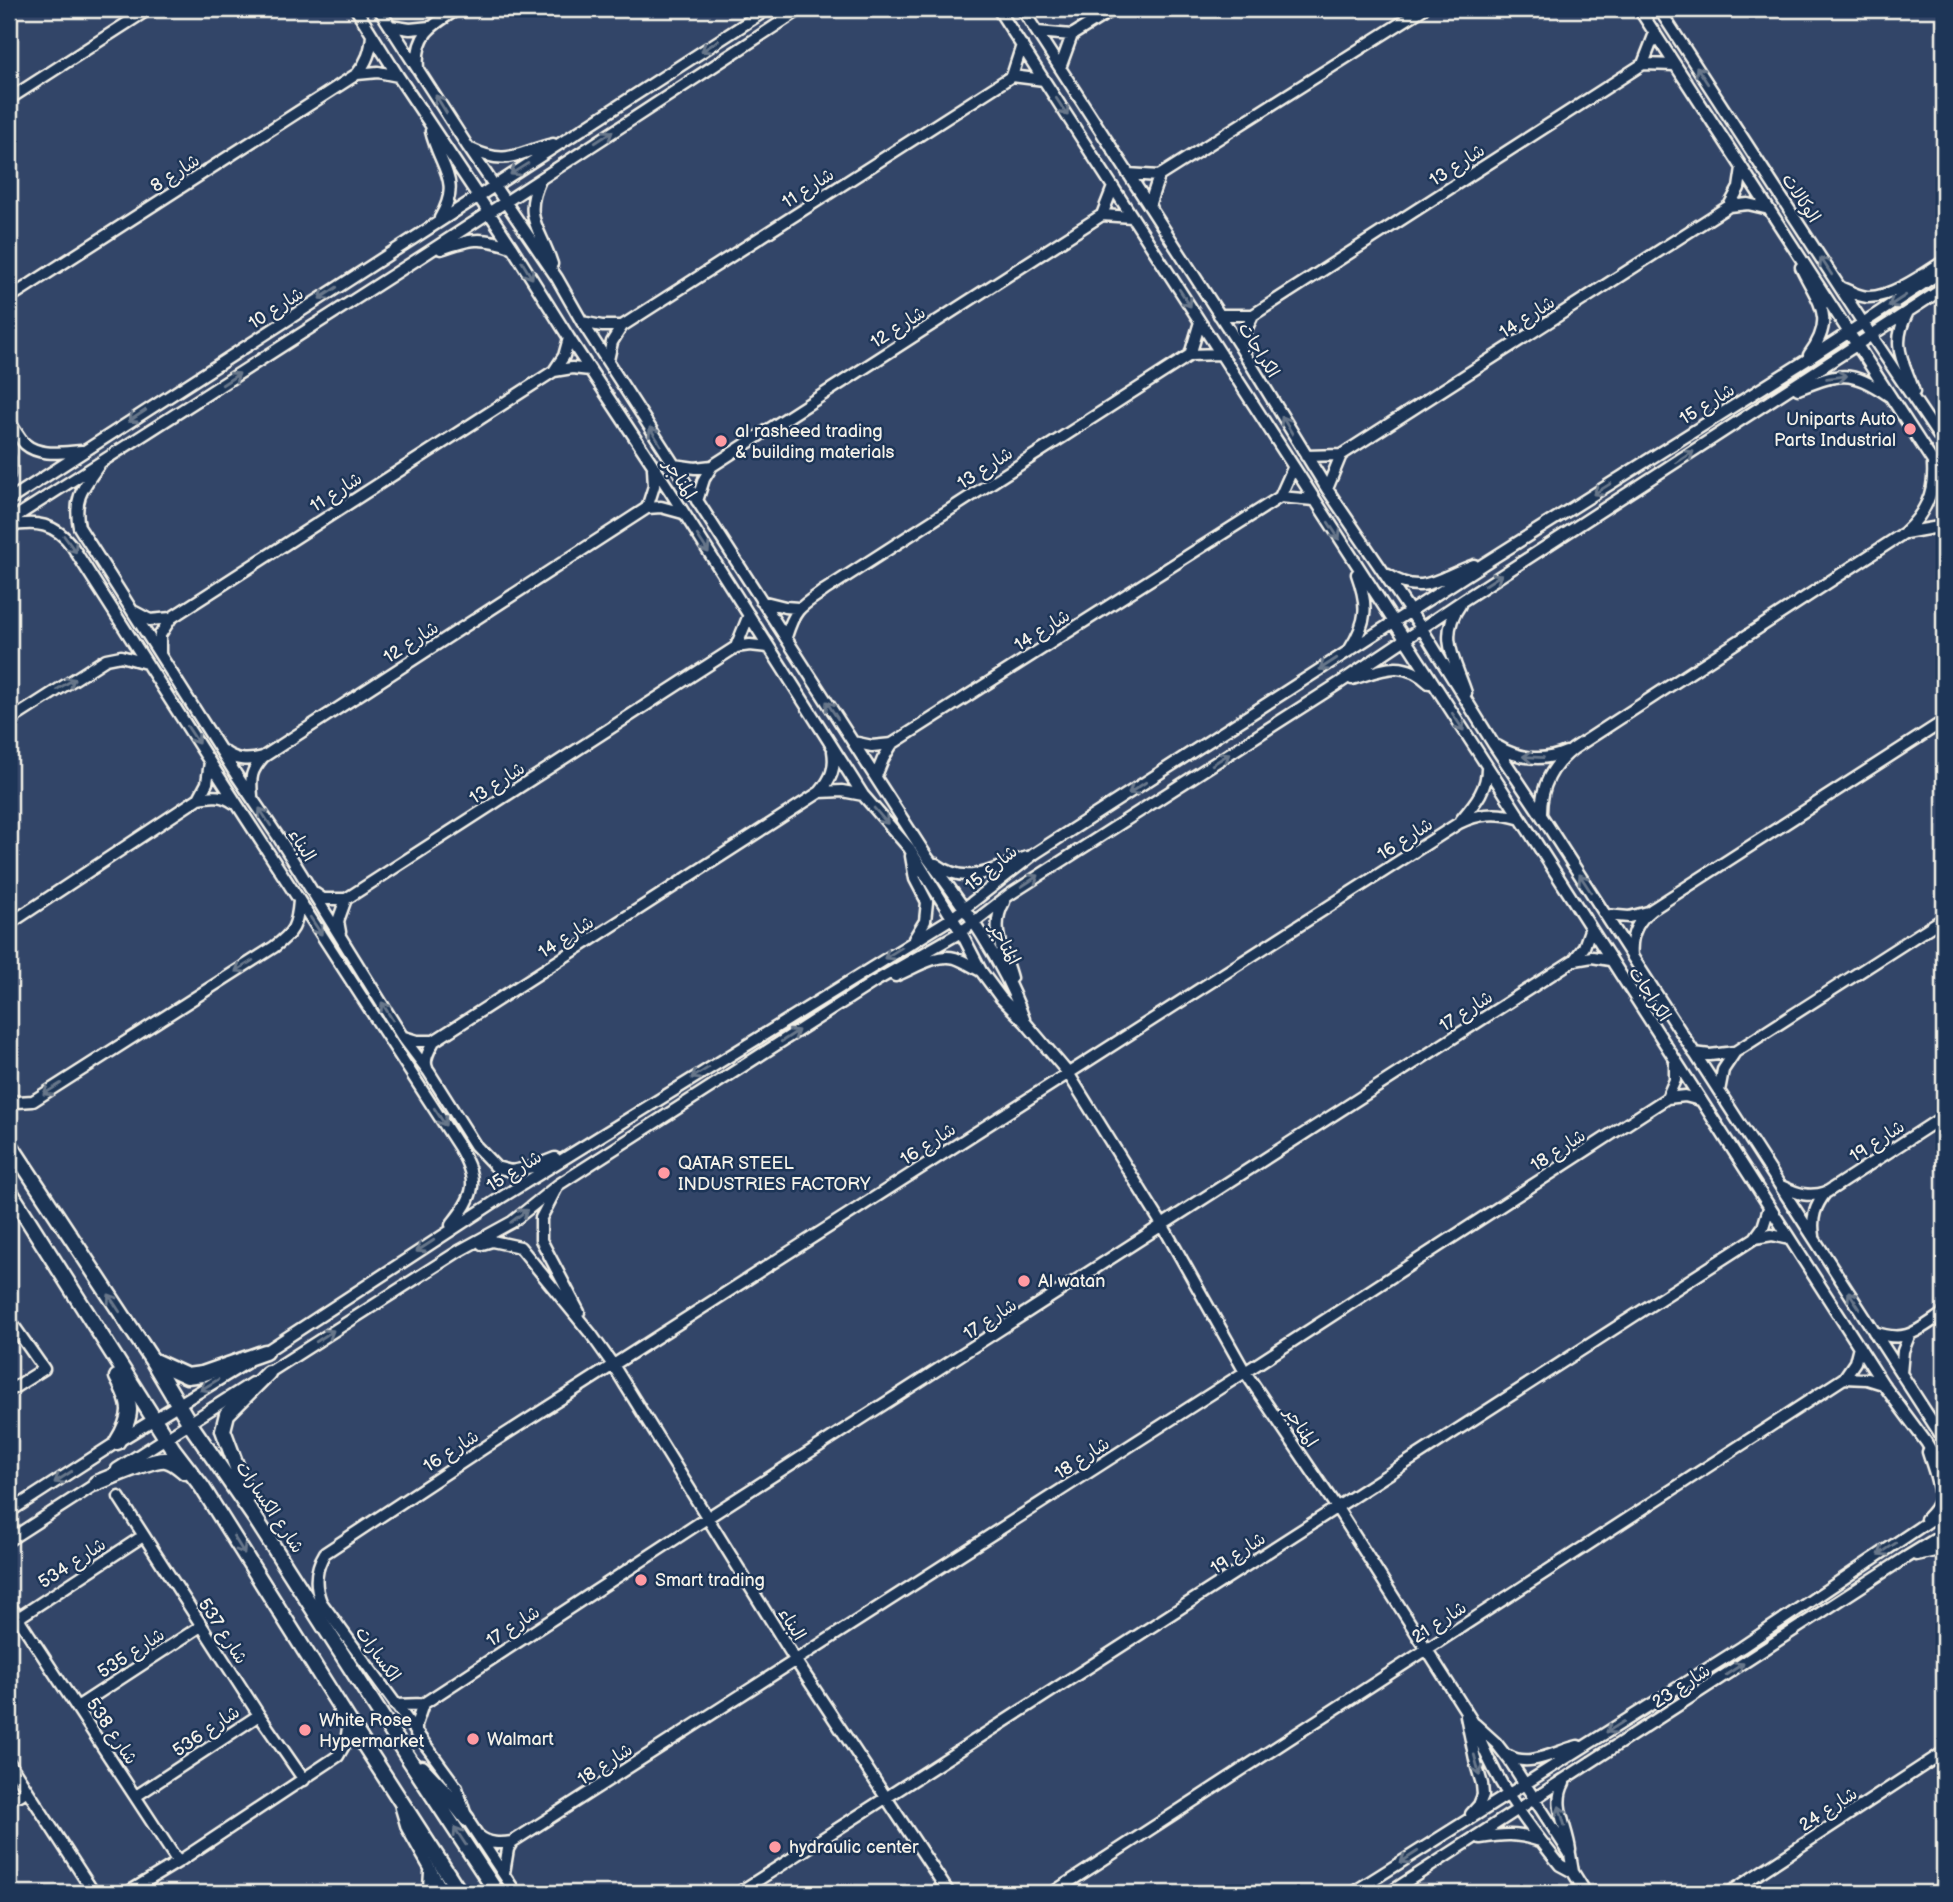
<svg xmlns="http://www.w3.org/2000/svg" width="1953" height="1902" viewBox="0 0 1953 1902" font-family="'Balsamiq Sans','Playpen Sans Arabic',sans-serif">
<rect width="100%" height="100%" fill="#1d3557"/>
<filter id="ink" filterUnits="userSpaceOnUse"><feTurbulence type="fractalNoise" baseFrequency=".0143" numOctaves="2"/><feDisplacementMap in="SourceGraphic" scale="14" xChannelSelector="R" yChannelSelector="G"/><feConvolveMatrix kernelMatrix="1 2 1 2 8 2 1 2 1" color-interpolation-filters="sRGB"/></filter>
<g filter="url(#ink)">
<path fill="#324467" d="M9 9H1944V1893H9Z"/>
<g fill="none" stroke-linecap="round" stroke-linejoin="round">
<defs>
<path id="street" d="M356 9 398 76 512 247 569 338 670 491 863 795 909 848 961 932 981 971 1001 998 1025 1022 1068 1073 1163 1226 1245 1372 1337 1508 1474 1724C1492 1777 1525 1822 1560 1865L1573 1872
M379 9 468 147 557 278 582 322 927 857C965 908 1002 959 1024 1019
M998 9 1487 766 1883 1384 1926 1442 1944 1472
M1022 9 1239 345 1327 489 1422 629 1494 745 1541 815 1944 1440
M1639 9 1944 479
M1659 9 1863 323 1944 444
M390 26 410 29 430 27
M1037 32 1072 35
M1643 64 1655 33
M418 68C415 34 432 25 458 9
M1060 68 1072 35 1114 9
M357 74 378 72 398 76
M1012 76 1022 45
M9 99 149 9
M431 131C439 167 463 180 440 218
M471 149C508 167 518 152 553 144
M1128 174 1159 176 1423 9
M540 180C522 218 541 229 552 264
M1149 206 1159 176
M1729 206 1739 188 1742 168
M1102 215 1132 217
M441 249C470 239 481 236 511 247
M1801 267C1818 303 1837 317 1809 355
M1840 287C1849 291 1857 296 1867 297 1891 298 1924 274 1944 261
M9 298 357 74C367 62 371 51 372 35
M1907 314C1890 346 1904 361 1914 392
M1219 315H1253
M582 322 602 326H622
M1239 345 1253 315 1643 64 1675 65
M1190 355 1200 322
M608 360 612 342 622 326 1012 76 1044 80
M554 371 564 356 569 338
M1798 389C1840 373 1849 369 1888 395
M9 421C14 428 19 438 25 444 40 457 64 452 82 451
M1306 456 1341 455 1729 206 1748 204 1769 209
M9 457V475
M99 465C83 488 73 498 79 527L237 776 279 838 402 1036 429 1072 475 1145 496 1167 511 1171 532 1167 555 1158
M674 465 695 468 712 466 1102 215 1113 187
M1327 489 1341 455
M1280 497 1314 500
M9 500 768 9
M697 501 704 479 712 466
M647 508 654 486 653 468
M9 521 424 255 801 9
M9 526C36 521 55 523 72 546L222 781 459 1147C479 1182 476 1194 451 1225
M1905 533 1944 526
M1388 575C1423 598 1441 576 1474 565
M761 601 785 607 798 608
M1460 605C1437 637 1456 662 1466 693
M135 612 150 620 171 618 554 371 572 368 590 370
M786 637C795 608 800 607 825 590L1190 355 1221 354
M736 647 749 615
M1350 649C1368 620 1368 605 1357 574
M160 653V635L171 618
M1352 679C1382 670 1402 658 1429 683
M9 721 106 659 121 656 146 663
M853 742 872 746 892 744 1280 497 1293 468
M1497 746C1518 759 1543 762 1566 752
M223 751C236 761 248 761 263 757L647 508 661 507 683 513
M876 776 883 759 892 744
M820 792 842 791 863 795
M252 796C250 777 251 771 263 757
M199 798 207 783 210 762
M1541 813C1541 785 1552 766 1573 749L1904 533C1925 514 1935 493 1933 465
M1461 820C1475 803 1488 788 1487 766
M911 856 915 879 927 902 925 921 914 939
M936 864C969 888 993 868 1027 857
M316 894 323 899H346L736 647 750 645 768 647
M1004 902C989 928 1004 952 1011 978
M1606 915 1629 917 1648 912
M9 924 199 798C214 795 222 795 234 803
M340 932 338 921 346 899
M1632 956C1630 937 1636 922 1651 910L1944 721
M1575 960 1592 957 1610 960
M895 976C913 969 935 953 955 958 964 961 973 967 981 971
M404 1037 417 1041H434
M1694 1053 1710 1055 1735 1052
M427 1068C423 1059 430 1049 434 1041L820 792C831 779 836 768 833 751
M1719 1091 1723 1070 1735 1052 1944 918
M1667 1098 1675 1080V1062
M9 1099 17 1102 33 1101 274 947C294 932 297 926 299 901
M1781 1186C1798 1194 1809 1198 1827 1192L1944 1116
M556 1189 541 1218V1240L579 1312
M1814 1236C1811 1218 1815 1206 1826 1192
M1755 1238 1772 1235 1789 1239
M482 1244 492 1241 520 1247 591 1334 613 1365 796 1661 949 1893
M9 1319 44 1369 9 1391
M1874 1332C1907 1344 1918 1330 1944 1313
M262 1354 499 1199 952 918 1034 854 1485 563 1805 361 1944 270
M1901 1373 1903 1351 1909 1336
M265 1375 459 1251 512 1222 558 1185 874 982 961 932 1009 895 1341 682 1465 599 1944 288
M1844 1378 1867 1379 1883 1384
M117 1469 252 1383
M119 1497 259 1715 304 1780
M9 1512 117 1442 246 1363
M1926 1519C1931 1514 1938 1507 1939 1499 1941 1487 1932 1465 1928 1452
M9 1540 99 1482
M1916 1555 1935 1551 1944 1546
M9 1604 178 1862
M18 1618 143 1536
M395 1705 423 1704 707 1518 1574 960 1584 947 1590 930
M77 1707 201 1626
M1466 1716 1476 1764 1482 1784 1483 1795 1479 1805 1471 1814
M1475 1724 1496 1743 1510 1761 1570 1854 1573 1872 1586 1893
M416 1734V1725L423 1704
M1509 1756C1530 1768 1556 1751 1578 1746
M9 1762 94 1893
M1564 1783C1552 1805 1567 1826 1570 1850
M136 1796 259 1715
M9 1797 20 1795 27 1790
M401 1808 407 1828 444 1893
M479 1836C489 1844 500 1844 512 1842L1245 1372 1667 1098 1685 1096 1700 1100
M1480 1838C1504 1834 1517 1833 1540 1841
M504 1873 508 1849 512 1842
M127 1893 178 1862 338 1756 346 1742 349 1721
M426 1893 429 1888 430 1872
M516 1893 467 1819 457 1788 321 1602C314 1584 315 1569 325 1553L490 1444 1459 823C1479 813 1497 812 1518 818
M738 1893 1755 1238 1763 1227 1769 1208
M1052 1893 1844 1378 1855 1362 1859 1346
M1352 1893 1742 1647 1944 1511
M1389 1893 1905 1558 1944 1534
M1729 1893 1944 1752"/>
<path id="secondary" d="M9 1143 152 1360 190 1424 255 1518 407 1756 497 1893
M9 1190 173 1449 202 1487 349 1721 460 1893
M152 1360 187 1376 202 1374 265 1352
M117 1377C132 1405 134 1414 117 1442
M96 1483C110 1478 153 1458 166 1460 173 1461 180 1468 185 1472
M248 1497 223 1430 227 1414 268 1373
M422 1768 451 1799 467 1819"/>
</defs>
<use href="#street" stroke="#f4f1e8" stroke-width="15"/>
<use href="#secondary" stroke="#f4f1e8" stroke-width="19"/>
<use href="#street" stroke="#1d3557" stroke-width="10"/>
<use href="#secondary" stroke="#1d3557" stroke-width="14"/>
</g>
<defs><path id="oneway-shaft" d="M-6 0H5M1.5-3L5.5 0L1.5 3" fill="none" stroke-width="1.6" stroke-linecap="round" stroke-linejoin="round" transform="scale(1.75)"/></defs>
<g stroke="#68778a">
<use href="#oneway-shaft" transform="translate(710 46) rotate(147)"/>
<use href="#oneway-shaft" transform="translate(1702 75) rotate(-123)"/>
<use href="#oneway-shaft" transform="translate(441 104) rotate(-122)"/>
<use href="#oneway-shaft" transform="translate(1062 107) rotate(57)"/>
<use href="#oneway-shaft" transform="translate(604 137) rotate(-33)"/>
<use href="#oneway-shaft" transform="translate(519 169) rotate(148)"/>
<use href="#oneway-shaft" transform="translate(1826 266) rotate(-123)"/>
<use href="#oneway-shaft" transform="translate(527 270) rotate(58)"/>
<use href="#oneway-shaft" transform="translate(328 293) rotate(147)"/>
<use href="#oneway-shaft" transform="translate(1185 298) rotate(57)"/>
<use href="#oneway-shaft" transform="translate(1897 301) rotate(147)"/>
<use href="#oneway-shaft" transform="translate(1837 377) rotate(-8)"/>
<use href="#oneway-shaft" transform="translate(231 379) rotate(-33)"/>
<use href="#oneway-shaft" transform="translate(137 416) rotate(147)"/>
<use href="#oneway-shaft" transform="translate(1287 425) rotate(-121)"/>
<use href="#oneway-shaft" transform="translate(655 436) rotate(-122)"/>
<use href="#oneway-shaft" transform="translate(1685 457) rotate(-33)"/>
<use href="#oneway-shaft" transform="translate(1602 489) rotate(148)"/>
<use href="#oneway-shaft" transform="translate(1334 531) rotate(57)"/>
<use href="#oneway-shaft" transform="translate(70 544) rotate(54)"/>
<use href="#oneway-shaft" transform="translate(703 544) rotate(57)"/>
<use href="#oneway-shaft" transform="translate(1493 580) rotate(-33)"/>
<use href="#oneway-shaft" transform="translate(1328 664) rotate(147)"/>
<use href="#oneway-shaft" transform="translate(66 684) rotate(-31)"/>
<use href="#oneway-shaft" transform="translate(832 710) rotate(-123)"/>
<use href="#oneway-shaft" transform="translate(1458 722) rotate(57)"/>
<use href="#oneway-shaft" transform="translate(193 735) rotate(57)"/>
<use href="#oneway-shaft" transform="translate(1533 757) rotate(-177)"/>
<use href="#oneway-shaft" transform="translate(1221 759) rotate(-33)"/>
<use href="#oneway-shaft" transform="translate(1137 788) rotate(147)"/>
<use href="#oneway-shaft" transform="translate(881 816) rotate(49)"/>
<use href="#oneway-shaft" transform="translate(265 817) rotate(-123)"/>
<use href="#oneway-shaft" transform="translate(1030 881) rotate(-33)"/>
<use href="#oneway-shaft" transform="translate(1585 883) rotate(-123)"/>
<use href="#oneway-shaft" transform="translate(316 926) rotate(57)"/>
<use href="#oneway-shaft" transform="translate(893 953) rotate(148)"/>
<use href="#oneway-shaft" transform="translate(244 966) rotate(148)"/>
<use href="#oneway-shaft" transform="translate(387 1011) rotate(-122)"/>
<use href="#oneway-shaft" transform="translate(790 1036) rotate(-33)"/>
<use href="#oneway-shaft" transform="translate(700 1073) rotate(148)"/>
<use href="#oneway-shaft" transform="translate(52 1089) rotate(148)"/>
<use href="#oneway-shaft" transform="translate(440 1117) rotate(57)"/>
<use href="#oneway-shaft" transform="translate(519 1216) rotate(-37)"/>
<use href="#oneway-shaft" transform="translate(425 1246) rotate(147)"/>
<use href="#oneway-shaft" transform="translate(1854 1300) rotate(-123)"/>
<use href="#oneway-shaft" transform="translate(114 1303) rotate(-123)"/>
<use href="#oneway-shaft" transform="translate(325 1336) rotate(-33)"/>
<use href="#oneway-shaft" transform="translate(209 1385) rotate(149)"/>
<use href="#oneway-shaft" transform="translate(63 1477) rotate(147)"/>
<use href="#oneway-shaft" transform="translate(239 1545) rotate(58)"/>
<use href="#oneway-shaft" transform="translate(1887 1549) rotate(146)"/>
<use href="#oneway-shaft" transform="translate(1735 1669) rotate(-33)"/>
<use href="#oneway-shaft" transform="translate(1615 1727) rotate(148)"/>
<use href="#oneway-shaft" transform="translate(1477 1765) rotate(75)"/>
<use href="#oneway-shaft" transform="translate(1562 1816) rotate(-106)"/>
<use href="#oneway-shaft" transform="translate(460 1836) rotate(-123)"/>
<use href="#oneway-shaft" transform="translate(1409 1857) rotate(147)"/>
</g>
</g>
<g fill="#ff9aa2" stroke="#1d3557" stroke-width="2.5">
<circle cx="1910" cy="429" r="7"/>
<circle cx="721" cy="441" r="7"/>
<circle cx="664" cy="1173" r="7"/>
<circle cx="1024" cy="1281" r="7"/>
<circle cx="641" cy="1580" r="7"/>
<circle cx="305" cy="1730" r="7"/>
<circle cx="473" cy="1739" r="7"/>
<circle cx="775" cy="1847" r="7"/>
</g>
<g text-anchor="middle" stroke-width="5" stroke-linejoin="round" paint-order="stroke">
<g font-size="18" fill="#f4f1e8" stroke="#1d3557">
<text transform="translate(1457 165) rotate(-33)" y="6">شارع 13</text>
<text transform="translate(175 173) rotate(-33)" y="6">شارع 8</text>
<text transform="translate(808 188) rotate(-33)" y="6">شارع 11</text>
<text transform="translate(1801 198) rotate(57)" y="6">الوكالات</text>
<text transform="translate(276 308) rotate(-33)" y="6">شارع 10</text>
<text transform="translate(1527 317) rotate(-33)" y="6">شارع 14</text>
<text transform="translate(898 327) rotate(-33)" y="6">شارع 12</text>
<text transform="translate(1259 350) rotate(58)" y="6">الكراجات</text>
<text transform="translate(1707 404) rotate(-32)" y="6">شارع 15</text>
<text transform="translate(985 468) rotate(-33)" y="6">شارع 13</text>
<text transform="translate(680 479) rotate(57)" y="6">المناجر</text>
<text transform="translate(336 492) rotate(-33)" y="6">شارع 11</text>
<text transform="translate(1042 630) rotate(-32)" y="6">شارع 14</text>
<text transform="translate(411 642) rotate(-33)" y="6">شارع 12</text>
<text transform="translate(497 783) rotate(-33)" y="6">شارع 13</text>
<text transform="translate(1405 839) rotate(-33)" y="6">شارع 16</text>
<text transform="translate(302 845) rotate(58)" y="6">البناء</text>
<text transform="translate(991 868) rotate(-39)" y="6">شارع 15</text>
<text transform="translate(566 937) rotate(-33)" y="6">شارع 14</text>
<text transform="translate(1005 944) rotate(61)" y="6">المناجر</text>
<text transform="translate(1650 994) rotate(57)" y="6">الكراجات</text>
<text transform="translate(1466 1011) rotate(-33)" y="6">شارع 17</text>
<text transform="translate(1877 1141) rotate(-33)" y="6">شارع 19</text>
<text transform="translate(928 1144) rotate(-33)" y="6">شارع 16</text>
<text transform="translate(1558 1150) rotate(-33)" y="6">شارع 18</text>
<text transform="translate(514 1171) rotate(-32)" y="6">شارع 15</text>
<text transform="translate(990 1319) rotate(-33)" y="6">شارع 17</text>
<text transform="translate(1301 1427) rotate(56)" y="6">المناجر</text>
<text transform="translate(451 1451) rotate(-33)" y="6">شارع 16</text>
<text transform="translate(1082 1458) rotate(-33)" y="6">شارع 18</text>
<text transform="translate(270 1507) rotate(56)" y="6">شارع الكسارات</text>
<text transform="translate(1238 1553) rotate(-33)" y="6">شارع 19</text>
<text transform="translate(72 1563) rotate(-33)" y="6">شارع 534</text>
<text transform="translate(1439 1622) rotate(-33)" y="6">شارع 21</text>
<text transform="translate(792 1624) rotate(58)" y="6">البناء</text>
<text transform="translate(513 1626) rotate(-33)" y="6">شارع 17</text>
<text transform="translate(223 1631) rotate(57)" y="6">شارع 537</text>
<text transform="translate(131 1653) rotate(-33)" y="6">شارع 535</text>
<text transform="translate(378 1654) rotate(54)" y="6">الكسارات</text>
<text transform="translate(1681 1686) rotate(-33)" y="6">شارع 23</text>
<text transform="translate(112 1731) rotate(56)" y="6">شارع 538</text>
<text transform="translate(206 1731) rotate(-34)" y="6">شارع 536</text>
<text transform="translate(605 1764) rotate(-33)" y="6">شارع 18</text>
<text transform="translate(1828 1809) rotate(-33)" y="6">شارع 24</text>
</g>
<g font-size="18" fill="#f4f1e8" stroke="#1d3557" text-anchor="start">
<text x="1896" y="425" text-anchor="end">Uniparts Auto<tspan x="1896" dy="21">Parts Industrial</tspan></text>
<text x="735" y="437">al rasheed trading<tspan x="735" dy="21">&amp; building materials</tspan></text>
<text x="678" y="1169">QATAR STEEL<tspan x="678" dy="21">INDUSTRIES FACTORY</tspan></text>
<text x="1038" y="1287">Al watan</text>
<text x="655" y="1586">Smart trading</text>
<text x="319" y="1726">White Rose<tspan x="319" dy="21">Hypermarket</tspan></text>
<text x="487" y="1745">Walmart</text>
<text x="789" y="1853">hydraulic center</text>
</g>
</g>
<rect width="1953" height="1902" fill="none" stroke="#1d3557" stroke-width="35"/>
<rect x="18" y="18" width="1918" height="1867" fill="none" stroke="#f4f1e8" stroke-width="2.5" filter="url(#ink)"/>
</svg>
